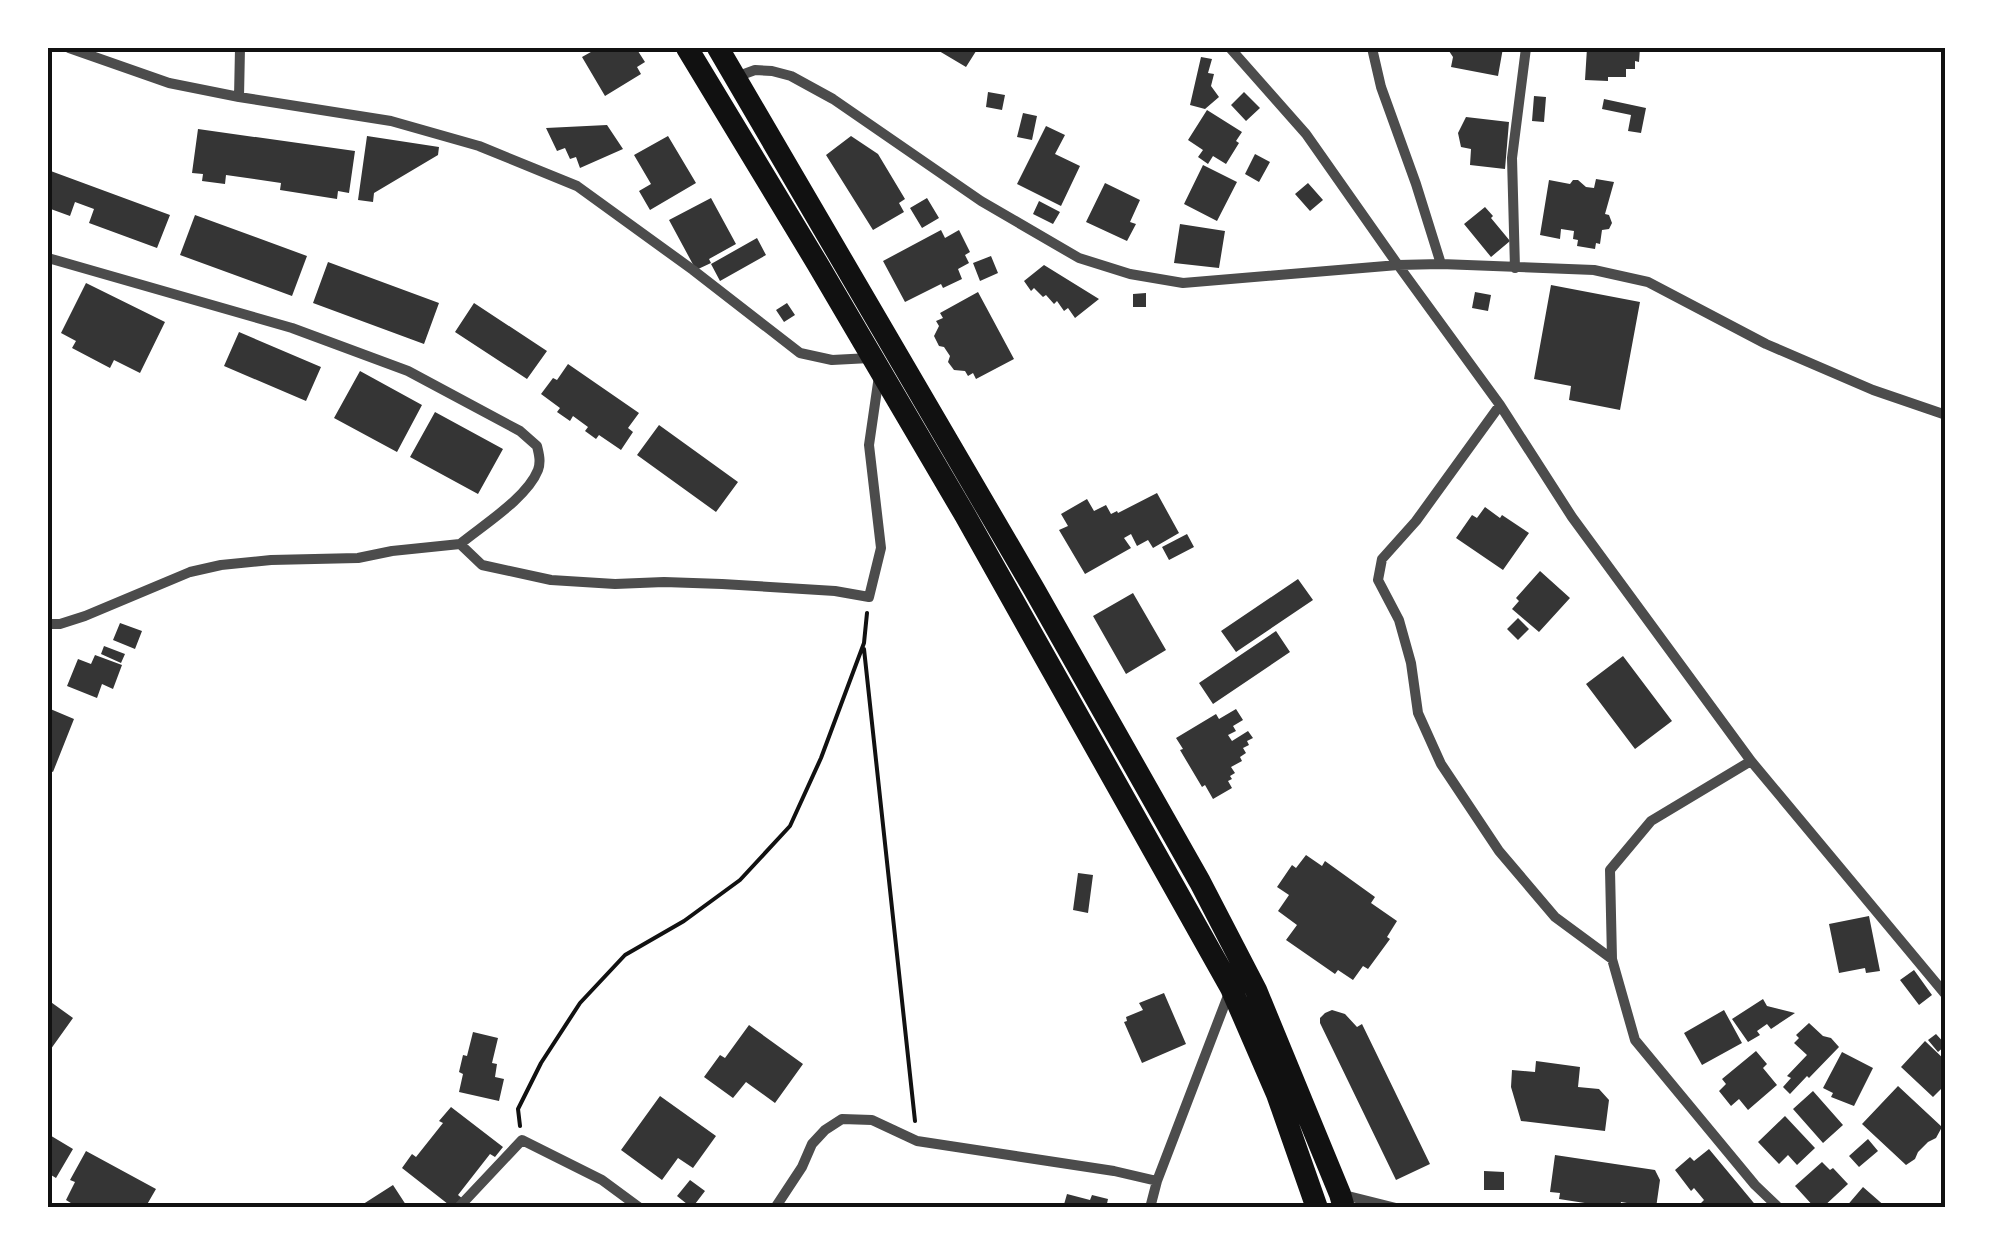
<svg xmlns="http://www.w3.org/2000/svg" width="1993" height="1255" viewBox="0 0 1993 1255" font-family="'Golos Text',sans-serif">
<rect width="100%" height="100%" fill="#fff"/>
<path fill="#353535" d="M598 48H636L645 62 637 67 641 74 605 96 582 57Z
M934 48H978L966 67Z
M1447 48H1503L1498 76 1451 67 1453 57Z
M1587 48H1640L1639 62 1635 61V69H1626V77H1608V81L1585 80Z
M1201 57 1212 59 1208 73 1214 74 1211 86 1219 97 1205 109 1190 105Z
M988 92 1005 95 1002 110 986 107Z
M1244 92 1260 108 1246 121 1231 105Z
M1534 96 1546 97 1544 122 1532 121Z
M1604 99 1646 108 1641 133 1628 131 1631 115 1602 109Z
M1207 110 1242 132 1236 141 1239 143 1226 164 1213 156 1208 164 1198 157 1203 150 1188 140Z
M1023 113 1037 116 1032 140 1017 137Z
M1466 117 1509 122 1505 169 1470 165 1471 149 1461 147 1458 133Z
M607 125 623 149 580 168 576 157 570 159 565 148 557 151 546 128Z
M1046 126 1065 135 1055 154 1080 166 1061 206 1017 184Z
M198 129 355 151 349 193 338 191 337 199 280 190 281 183 226 175 225 184 202 181 203 174 192 173Z
M367 136 439 147 438 155 374 193 373 202 358 200Z
M668 136 696 183 650 210 639 191 651 184 634 155Z
M851 136 878 154 905 199 899 203 904 212 873 230 826 155Z
M1255 154 1270 162 1259 182 1245 174Z
M1203 165 1237 182 1217 221 1184 204Z
M48 170 170 215 157 248 89 223 94 209 75 202 70 216 48 208Z
M1596 179 1614 182 1605 214 1609 215 1612 223 1609 229 1602 230 1600 244 1596 243 1595 249 1577 246 1578 240 1573 239 1574 231 1561 229 1560 239 1540 235 1549 180 1570 184 1573 180H1578L1586 187 1594 188Z
M1105 183 1140 200 1130 222 1136 224 1127 241 1086 222Z
M1308 183 1323 200 1310 211 1295 194Z
M711 198 736 244 709 259 711 263 696 270 669 220Z
M927 198 939 218 922 228 910 208Z
M1039 201 1060 212 1053 224 1033 214Z
M1485 207 1493 216 1491 218 1510 241 1491 257 1464 224Z
M195 215 307 256 292 296 180 255Z
M1180 224 1225 231 1219 268 1174 263Z
M941 230 945 238 959 230 970 252 965 255 969 263 958 269 962 279 943 288 941 284 905 302 883 261Z
M757 238 766 255 720 281 711 264Z
M991 256 998 273 980 281 973 263Z
M328 262 439 303 424 344 313 303Z
M1044 265 1099 299 1075 318 1068 308 1064 311 1057 301 1054 304 1046 295 1043 297 1034 288 1031 291 1024 281Z
M86 283 165 322 140 373 114 360 110 368 72 348 76 341 61 333Z
M1551 285 1640 302 1620 410 1569 400 1571 386 1534 379Z
M978 292 1014 359 976 379 973 373 968 376 965 371 954 370 948 362 950 356 944 347 939 346 934 336 939 326 936 321 943 318 940 313Z
M1475 292 1491 295 1488 311 1472 308Z
M1146 293V307H1133V294Z
M474 303 547 351 527 379 455 332Z
M787 303 795 315 784 322 776 310Z
M239 332 321 367 306 401 224 366Z
M568 364 639 413 628 428 633 432 621 450 599 435 596 439 585 431 588 427 573 416 570 421 557 412 560 408 541 394 553 378 557 380Z
M360 371 422 405 397 452 334 418Z
M435 412 503 449 478 494 410 457Z
M659 425 738 482 716 512 637 455Z
M1157 493 1179 533 1153 548 1148 540 1137 546 1131 534 1124 538 1131 548 1085 574 1059 530 1068 526 1061 514 1087 499 1094 511 1106 505 1111 514 1117 511 1118 513Z
M1485 507 1500 518 1502 515 1529 533 1503 570 1456 538 1472 515 1477 518Z
M1187 534 1194 547 1169 560 1162 547Z
M1540 571 1570 598 1539 632 1512 609 1519 601 1516 598Z
M1298 579 1313 600 1236 652 1221 631Z
M1133 593 1166 650 1126 674 1093 616Z
M1518 618 1529 629 1518 640 1507 629Z
M120 623 142 631 135 649 113 640Z
M1276 631 1290 652 1213 704 1199 683Z
M104 646 125 654 121 663 101 654Z
M95 655 122 665 113 689 102 684 97 698 67 686 78 659 91 664Z
M1623 656 1672 721 1635 749 1586 684Z
M48 708 74 719 53 772 48 770Z
M1236 709 1243 720 1233 726 1236 731 1228 735 1232 741 1248 731 1253 738 1247 741 1249 745 1243 748 1246 753 1240 757 1242 761 1231 767 1235 773 1230 776 1232 779 1228 781 1232 788 1213 799 1205 785 1202 787 1180 750 1183 749 1176 738 1216 714 1219 719Z
M1306 855 1322 866 1325 861 1375 897 1371 903 1397 921 1387 937 1390 939 1368 969 1363 966 1353 980 1338 970 1335 974 1286 940 1297 925 1278 911 1289 895 1277 887 1292 865 1296 868Z
M1078 873 1093 875 1088 913 1073 910Z
M1869 916 1880 971 1866 973 1865 968 1839 973 1829 924Z
M1914 970 1932 995 1919 1005 1900 980Z
M1164 993 1186 1044 1142 1063 1124 1022 1127 1021 1126 1017 1143 1010 1139 1003Z
M1763 999 1767 1006 1795 1013 1771 1029 1767 1024 1757 1031 1760 1035 1748 1042 1732 1019Z
M48 1000 73 1018 48 1053Z
M1332 1010 1345 1014 1357 1027 1362 1024 1430 1164 1396 1180 1320 1023V1018L1325 1013Z
M1724 1010 1742 1043 1702 1065 1684 1033Z
M1809 1023 1823 1036 1831 1038 1839 1047 1809 1078 1807 1076 1790 1094 1783 1087 1791 1078 1787 1076 1807 1055 1794 1043 1799 1038 1796 1035Z
M749 1025 803 1064 775 1103 746 1082 733 1098 704 1077 720 1055 725 1058Z
M473 1032 498 1038 492 1063 497 1064 495 1077 504 1079 499 1101 459 1092 463 1074 459 1072 463 1055 467 1056Z
M1936 1034 1946 1045 1938 1052 1928 1040Z
M1925 1041 1946 1061V1092L1941 1089 1933 1097 1901 1067Z
M1756 1051 1767 1064 1763 1068 1777 1085 1748 1110 1739 1099 1731 1106 1719 1091 1726 1084 1722 1079Z
M1842 1052 1873 1068 1854 1106 1831 1097 1833 1093 1823 1088Z
M1536 1061 1580 1067 1578 1087 1599 1089 1609 1100 1605 1131 1521 1121 1511 1087 1512 1070 1535 1072Z
M1898 1086 1942 1127 1936 1138 1928 1142 1918 1152 1915 1159 1906 1165 1862 1124Z
M1813 1091 1843 1125 1823 1143 1793 1109Z
M660 1096 716 1136 693 1168 678 1158 662 1180 621 1150Z
M451 1107 503 1147 495 1157 490 1154 458 1195 463 1199 456 1208H453L402 1168 412 1154 416 1157 443 1123 439 1121Z
M1785 1116 1815 1148 1797 1165 1788 1155 1779 1164 1758 1142Z
M48 1134 73 1149 56 1178 51 1175 48 1181Z
M1868 1139 1878 1151 1859 1167 1849 1156Z
M1709 1149 1758 1208H1704L1701 1203 1704 1200 1694 1188 1691 1191 1675 1170 1690 1157 1694 1161Z
M86 1151 156 1189 145 1208H79L66 1200 75 1182 70 1180Z
M1555 1155 1655 1170 1660 1180 1656 1208 1621 1202 1620 1208H1617L1559 1199 1560 1193 1550 1192Z
M1822 1162 1830 1170 1833 1168 1848 1184 1822 1208H1815L1795 1186Z
M1484 1171 1504 1172V1190H1484Z
M690 1180 705 1191 692 1208 677 1196Z
M393 1185 408 1208H357Z
M1863 1187 1887 1208H1845Z
M1067 1194 1090 1200 1092 1195 1108 1199 1106 1208H1063Z"/>
<g fill="none" stroke-linecap="round" stroke-linejoin="round">
<path stroke="#111" stroke-width="4" d="M864 649 915 1121
M520 1126 518 1109 541 1063 580 1003 625 955 684 921 740 880 790 826 821 758 864 643 867 613"/>
<path stroke="#4c4c4c" stroke-width="10" d="M69 48 169 83 239 97 391 121 479 146 577 186 693 270 800 353 832 360 870 358
M1230 48 1306 134 1398 265 1500 405 1572 517 1751 761 1946 995
M1372 48 1381 87 1416 184 1441 264
M736 77 755 70 772 71 791 76 833 99 981 201 1079 258 1130 274 1183 283 1398 265 1441 264 1594 270 1648 282 1766 344 1873 390 1946 415
M239 97 240 48
M48 258 292 328 408 371 520 431 537 446C539 454 541 462 538 470 527 498 483 525 460 544
M1515 268 1512 158 1526 48
M1500 405 1416 521 1382 559 1378 580 1399 620 1411 663 1418 713 1441 764 1499 851 1555 917 1612 959
M48 624H60L85 616 190 572 221 565 271 560 358 558 392 551 460 544 482 565 551 580 615 584 664 582 722 584 835 591 869 597 881 548 869 445 879 376
M1751 761 1651 821 1610 870 1612 959 1635 1040 1755 1185 1779 1208
M1344 1195 1396 1208
M458 1208 522 1140 602 1180 640 1208
M775 1208 802 1167 812 1144 825 1130 842 1119 872 1120 917 1141 1114 1171 1157 1181
M1150 1208 1157 1181 1229 993"/>
<path stroke="#111" stroke-width="22" d="M687 48 817 263 965 515 1231 988 1277 1094 1317 1208
M718 48 1034 589 1200 882 1256 990 1340 1194 1344 1208"/>
</g>
<rect width="1993" height="1255" fill="none" stroke="#ffffff" stroke-width="100"/>
<rect x="50" y="50" width="1893" height="1155" fill="none" stroke="#111" stroke-width="4"/>
</svg>
